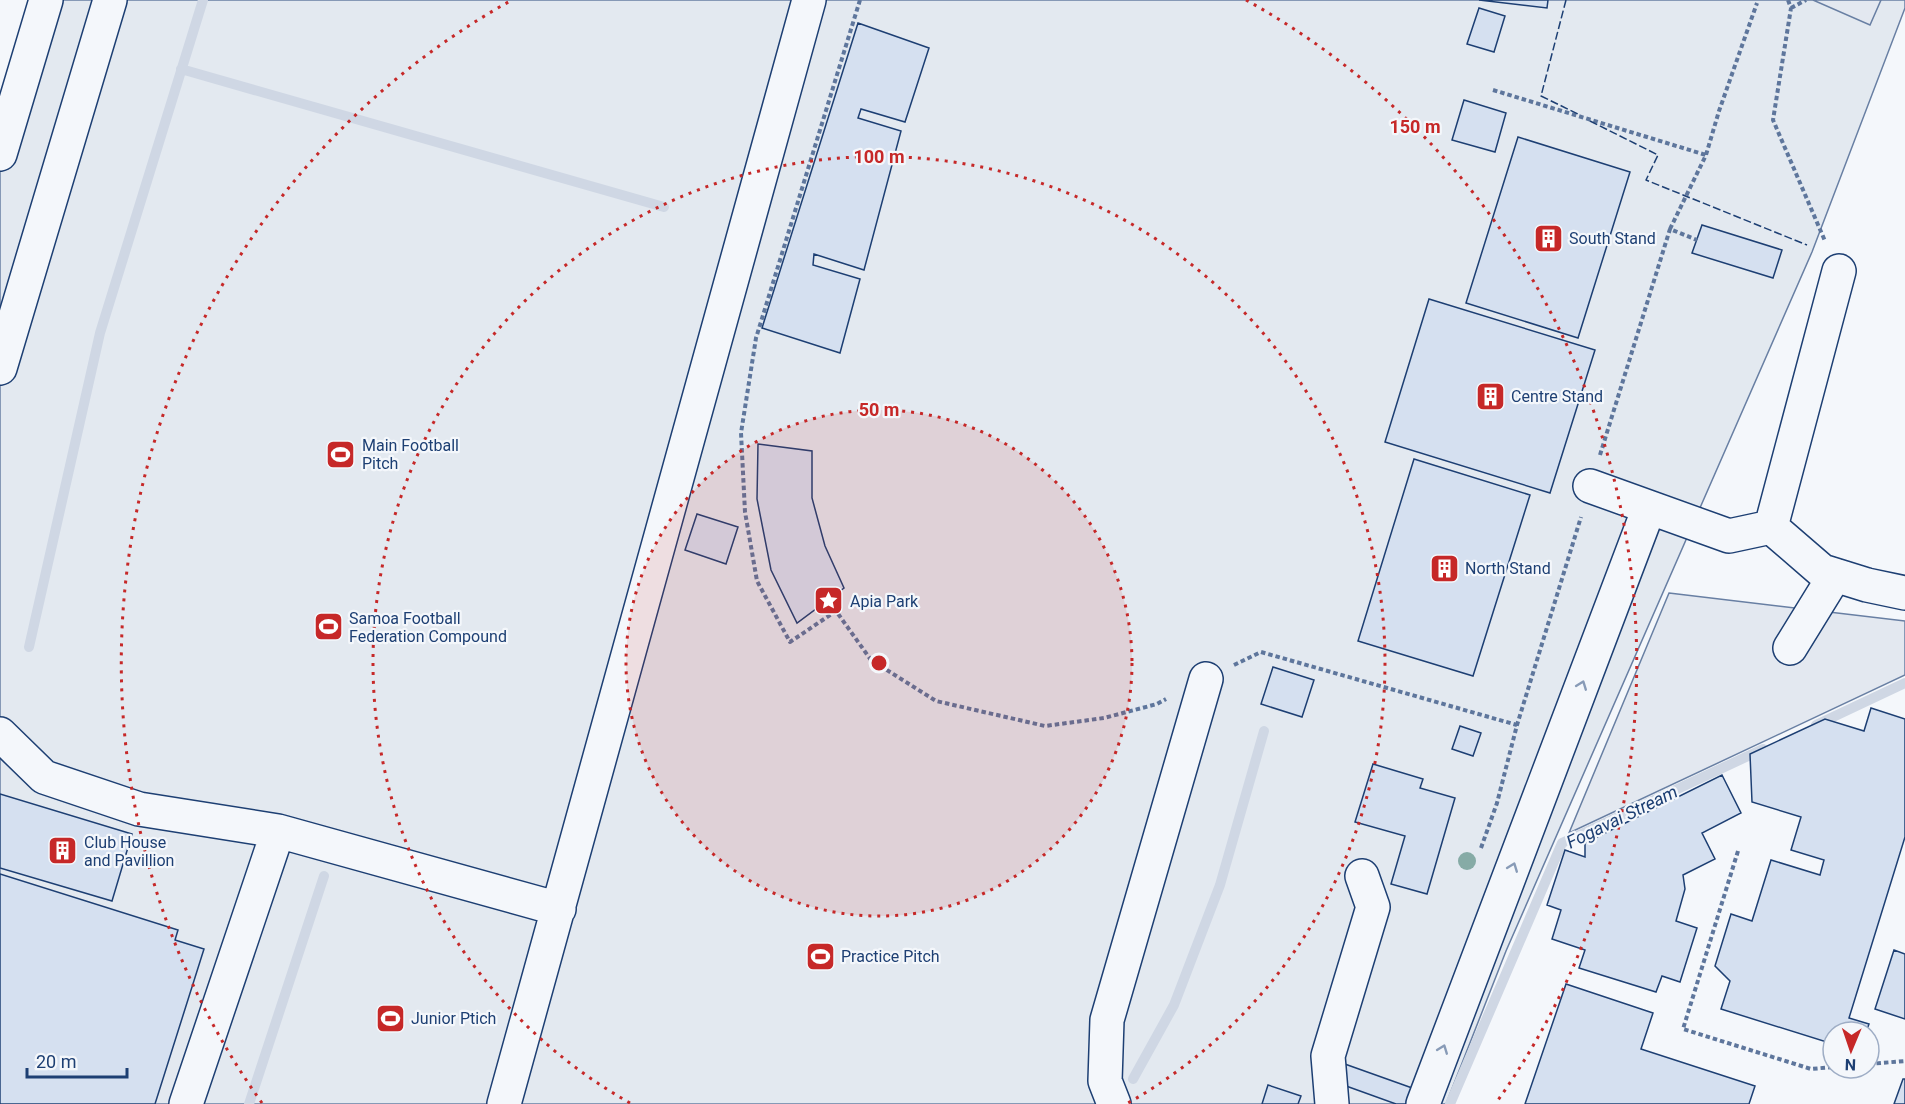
<svg xmlns="http://www.w3.org/2000/svg" width="1905" height="1104" viewBox="0 0 1905 1104" font-family="Roboto,sans-serif">
<rect width="100%" height="100%" fill="#f4f7fb"/>
<path fill="#e3e9f0" stroke="#687fa3" stroke-width="1.5" d="M37 0H1905V8L1812 252 1506 951 1446 1104H0V132Z"/>
<path fill="#e3e8f0" stroke="#687fa3" stroke-width="1.5" d="M1813 0H1881L1870 25Z
M1669 593 1905 621V675L1569 833Z"/>
<g fill="none" stroke-linecap="round" stroke-linejoin="round">
<path stroke="#cfd7e4" stroke-width="10" d="M181 69 664 207
M29 647 100 333 203 0
M1816 725 1905 683
M1133 1079 1174 1005 1220 885 1264 731
M249 1104 324 876
M1450 1104 1562 843 1763 749"/>
</g>
<path fill="#d5e0f0" stroke="#1d3f73" stroke-width="1.5" d="M1479 0H1548L1547 8Z
M1479 8 1505 16 1494 52 1467 44Z
M858 23 929 48 905 122 861 109 858 118 901 131 864 270 814 254 813 265 860 279 840 353 762 328Z
M1464 100 1506 113 1495 152 1452 140Z
M1518 137 1630 172 1578 338 1466 303Z
M1702 225 1782 250 1773 278 1692 253Z
M1429 299 1595 350 1550 493 1385 442Z
M758 444 812 451V498L825 546 844 588 797 623 771 570 757 499Z
M1414 459 1530 495 1473 676 1358 641Z
M697 514 738 527 726 564 685 550Z
M1273 667 1314 680 1302 717 1261 704Z
M1871 708 1905 719V837L1849 1018 1869 1024 1866 1032H1833V1044L1721 1009 1730 981 1715 966 1731 914 1752 921 1771 860 1820 875 1824 860 1791 850 1801 817 1752 802 1750 754 1825 719 1864 731Z
M1460 726 1481 733 1473 756 1452 749Z
M1373 764 1423 779 1420 788 1455 798 1427 894 1391 884 1405 836 1355 822Z
M1722 775 1741 813 1702 833 1715 859 1683 875 1685 889 1676 921 1697 928 1680 982 1662 976 1656 992 1579 968 1585 950 1552 939 1561 910 1547 905 1565 850 1585 857V843Z
M0 794 132 834 112 901 0 868Z
M0 874 178 930 175 940 204 949 155 1104H0Z
M1894 950 1905 954V1019L1875 1009Z
M1566 984 1653 1013 1641 1049 1755 1086 1749 1104H1525Z
M1342 1063 1415 1089 1410 1104H1396L1335 1082Z
M1903 1079H1905V1104H1894Z
M1268 1085 1301 1096 1298 1104H1262Z"/>
<g fill="none" stroke-linecap="round" stroke-linejoin="round">
<defs>
<path id="minor" d="M0 154 46 0
M0 368 110 0
M1590 486 1729 536 1771 527 1822 571 1867 585 1905 593
M1771 527 1839 271
M1790 648 1835 575
M0 734 44 777 139 809 278 831 559 909
M186 1104 278 831
M504 1104 809 0
M1114 1104 1105 1081 1107 1020 1206 679
M1332 1104 1328 1056 1373 907 1362 876
M1423 1104 1649 508"/>
</defs>
<use href="#minor" stroke="#1d3f73" stroke-width="36"/>
<path stroke="#5e769c" stroke-width="4" stroke-dasharray="4.5 3" stroke-linecap="butt" d="M860 0 756 338 741 433 745 512 757 581 790 642 836 611 871 660 936 701 1045 726 1104 718 1157 704 1166 699
M1788 0 1791 8 1773 120 1825 241
M1791 8 1806 0
M1493 90 1706 155
M1670 229 1706 155 1719 111 1757 3
M1600 455 1670 229 1697 240
M1234 665 1261 652 1517 725
M1481 848 1497 803 1517 725 1581 517
M1738 851 1683 1029 1811 1069 1833 1067
M1869 1064 1905 1061"/>
<use href="#minor" stroke="#f4f7fb" stroke-width="33"/>
<path stroke="#1d3f73" stroke-width="1.5" stroke-dasharray="8 3" stroke-linecap="butt" d="M1566 0 1541 96 1580 115
M1590 121 1658 155 1646 180 1807 245"/>
</g>
<circle fill="#86aba6" cx="1467" cy="861" r="9"/>
<defs><path id="oneway-chevron" d="M-2-3.5L2.5 0L-2 3.5" fill="none" stroke-width="1.6" stroke-linecap="round" stroke-linejoin="round" transform="scale(1.5)"/></defs>
<g stroke="#889bb7">
<use href="#oneway-chevron" transform="translate(1582 685) rotate(-69)"/>
<use href="#oneway-chevron" transform="translate(1513 867) rotate(-69)"/>
<use href="#oneway-chevron" transform="translate(1443 1049) rotate(-69)"/>
</g>
<circle cx="879" cy="663" r="253" fill="#c62828" fill-opacity=".12"/>
<g fill="none" stroke="#c62828" stroke-width="3" stroke-dasharray="3 6">
<circle cx="879" cy="663" r="253"/>
<path d="M630 1103A506 506 0 1 1 1128 1103"/>
<path d="M262 1103A758 758 0 0 1 512 0M1246 0A758 758 0 0 1 1496 1103"/>
</g>
<defs>
<symbol id="building-square" viewBox="-11 -11 22 22"><rect x="-9" y="-9" width="18" height="18" rx="4" fill="#c62828" stroke="#f4f7fb"/><path d="M-4-6H4V6H1V3H-1V6H-4ZM-2.5-4.3h1.7v1.8h-1.7ZM.8-4.3h1.7v1.8H.8ZM-2.5-1h1.7V.8h-1.7ZM.8-1h1.7V.8H.8Z" fill="#fff"/></symbol>
<symbol id="stadium-square" viewBox="-11 -11 22 22"><rect x="-9" y="-9" width="18" height="18" rx="4" fill="#c62828" stroke="#f4f7fb"/><path d="M0-5a6.5 5 0 1 0 0 10a6.5 5 0 1 0 0-10ZM-3.5-1.8h7v3.6h-7Z" fill="#fff"/></symbol>
<symbol id="sight-square" viewBox="-11 -11 22 22"><rect x="-9" y="-9" width="18" height="18" rx="4" fill="#c62828" stroke="#f4f7fb"/><path d="M0-6L1.8-2.2L6-1.7L2.9 1.2L3.7 5.4L0 3.3L-3.7 5.4L-2.9 1.2L-6-1.7L-1.8-2.2Z" fill="#fff"/></symbol>
</defs>
<g fill-rule="evenodd">
<use href="#building-square" x="1532" y="222" width="33" height="33"/>
<use href="#building-square" x="1474" y="380" width="33" height="33"/>
<use href="#stadium-square" x="324" y="438" width="33" height="33"/>
<use href="#building-square" x="1428" y="552" width="33" height="33"/>
<use href="#sight-square" x="812" y="584" width="33" height="33"/>
<use href="#stadium-square" x="312" y="610" width="33" height="33"/>
<use href="#building-square" x="46" y="834" width="33" height="33"/>
<use href="#stadium-square" x="804" y="940" width="33" height="33"/>
<use href="#stadium-square" x="374" y="1002" width="33" height="33"/>
</g>
<g text-anchor="middle" stroke-width="4.5" stroke-linejoin="round" paint-order="stroke">
<g font-size="16" fill="#1d3f73" stroke="#f4f7fb" text-anchor="start">
<text x="1569" y="244">South Stand</text>
<text x="1511" y="402">Centre Stand</text>
<text x="362" y="451">Main Football<tspan x="362" dy="18">Pitch</tspan></text>
<text x="1465" y="574">North Stand</text>
<text x="850" y="607">Apia Park</text>
<text x="349" y="624">Samoa Football<tspan x="349" dy="18">Federation Compound</tspan></text>
<text x="84" y="848">Club House<tspan x="84" dy="18">and Pavillion</tspan></text>
<text x="841" y="962">Practice Pitch</text>
<text x="411" y="1024">Junior Ptich</text>
</g>
<g font-size="18" font-style="italic" fill="#1d3f73" stroke="#f4f7fb">
<text transform="translate(1622 817) rotate(-26)" y="6">Fogavai Stream</text>
</g>
</g>
<circle cx="879" cy="663" r="9" fill="#c62828" stroke="#f4f7fb" stroke-width="3"/>
<g font-size="18" text-anchor="middle" font-weight="bold" fill="#c62828" stroke="#f4f7fb" stroke-width="4.5" stroke-linejoin="round" paint-order="stroke">
<text x="1415" y="133">150 m</text>
<text x="879" y="163">100 m</text>
<text x="879" y="416">50 m</text>
</g>
<g transform="translate(1851 1050) rotate(182)"><circle r="28" fill="#f4f7fb" stroke="#9eadc5" stroke-width="1.5"/>
<path d="M0-4.5L10 22L0 15L-10 22Z" fill="#c62828"/>
<text y="-9" font-size="16" font-weight="bold" text-anchor="middle" fill="#1d3f73">N</text>
</g>
<path d="M27 1068v9h100v-9" fill="none" stroke="#1d3f73" stroke-width="3"/>
<text x="36" y="1068" font-size="18" fill="#1d3f73" stroke="#f4f7fb" stroke-width="4.5" paint-order="stroke">20 m</text>
</svg>
